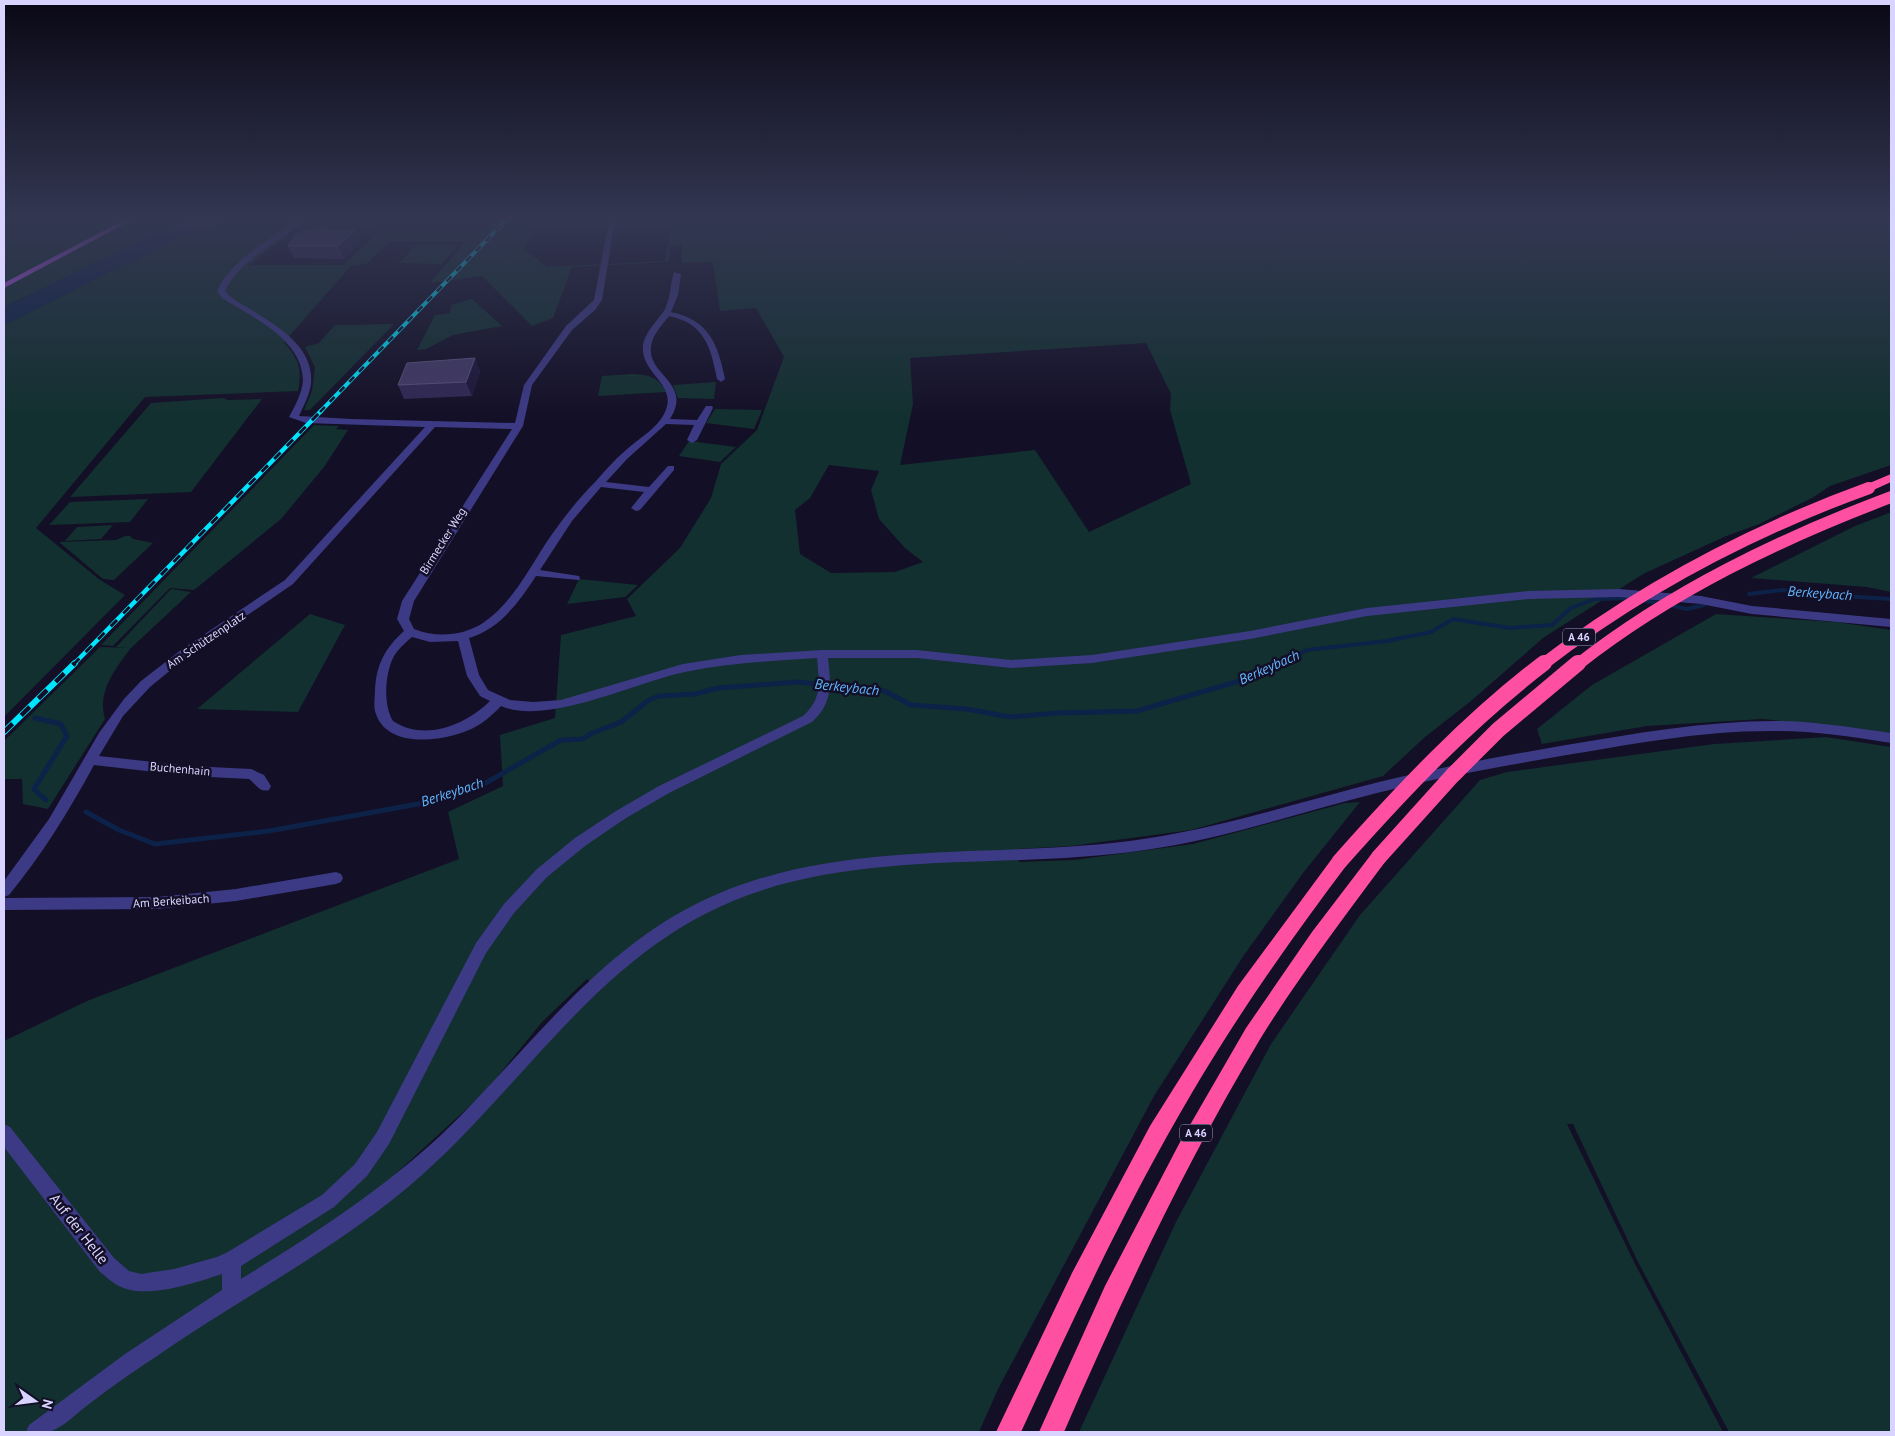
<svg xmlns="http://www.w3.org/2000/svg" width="1895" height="1436" viewBox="0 0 1895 1436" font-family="'PT Sans',sans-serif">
<rect width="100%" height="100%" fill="#130f26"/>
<path fill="#12302f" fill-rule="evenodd" d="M4 220H184L4 307Z
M231 220H305L250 265H343L382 228 486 229 495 220H540L523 248 547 267 665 261 673 220H1891V465L1830 486 1812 498 1759 524 1724 537 1643 574 1543 638 1471 701 1425 737 1383 776 1191 830 1071 846 1017 849 1019 862 1074 860 1193 844 1345 803 1360 802 1303 873 1242 958 1154 1096 998 1389 979 1432H4V1041L87 1001 459 859 448 812 503 786 500 735 555 718 561 635 636 616 627 599 680 548 711 498 721 464 757 430 784 357 756 308 720 311 713 262 682 263V245L670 246 669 262 572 267 553 318 532 326 482 276 430 283 465 242 390 241 366 264 351 266 284 342C299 361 302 367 298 391L145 397 36 528 100 580 125 595 4 717V325L176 239ZM1146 343 1171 394 1170 410 1191 484 1089 532 1035 450 900 465 913 404 910 358ZM829 465 879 471 871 490 879 519 905 548 923 562 895 572 831 573 800 554 795 510 810 498ZM587 979 602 991 600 990 391 1192 378 1190 485 1092 542 1022Z
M417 244 458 245 442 264 399 263Z
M472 299 502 326 453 335 426 349 417 350 435 315 450 313 451 305Z
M394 324 310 410H304L312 391 315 367 305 347 319 343 335 325Z
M631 374C647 374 659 377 666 392L598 396 602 376Z
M716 382 714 399 678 398 673 385Z
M223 398 228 400 262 399 191 492 70 497 151 403Z
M715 409 762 410 754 429 706 423Z
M314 425 339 426 336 429 348 430 324 467 281 519 194 590 170 588 113 646 101 645Z
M689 441 736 447 720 462 679 456Z
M148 499 130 522 49 525 70 502Z
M1889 513 1891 514V592L1867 587 1751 578 1855 526Z
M113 525 101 539 65 541 77 527Z
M125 536H130L133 539 153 543 114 580 103 579 59 542 116 540Z
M579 579 638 585 625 597 567 604Z
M171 589 191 592 131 648 116 647Z
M310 614 345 625 298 712 197 709Z
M1716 614 1836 622 1891 630V733L1763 719 1647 726 1542 744 1537 729 1592 685Z
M100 647 131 648C115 669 97 692 105 719L48 809 23 804 22 779H4V741Z
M1826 737 1891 747V1432H1729L1638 1262 1573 1124H1567L1634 1262 1723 1432H1079L1176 1222 1271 1044 1360 915 1480 780 1507 772 1714 744Z"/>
<path fill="#0c2248" d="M184 220H231L176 239 4 325V307Z"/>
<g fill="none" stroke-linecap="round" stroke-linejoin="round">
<path stroke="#0c2248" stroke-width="4" d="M1749 594 1783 590 1809 594 1891 599
M1642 600 1661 604
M1669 605 1687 609 1704 605
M1279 665 1307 650 1387 641 1431 632 1453 619 1510 628 1552 625 1571 608 1595 599 1629 598"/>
<path stroke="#0c2248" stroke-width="5" d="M35 718 61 724 67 736 34 789 46 800
M86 812 119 830 155 844 269 831 440 800 482 785 561 740 583 739 590 734 621 722 649 700 659 696 695 694 718 688 798 682 885 691 911 705 967 709 1010 717 1059 713 1137 711 1256 676 1281 663"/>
<path fill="#3d3a85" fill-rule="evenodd" d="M297 220H304C280 244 240 258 225 291 232 300 244 305 253 311 279 327 314 348 311 383 310 394 304 405 299 416L351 419 515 423 524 385 566 326 594 300 609 220H615L602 300 595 310 572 330 532 385 523 426 414 601 409 619 414 629C437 638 462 636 483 623 511 604 528 571 546 543 561 521 577 500 596 481 605 471 614 460 625 451 638 439 658 428 665 412 677 386 645 375 643 351 641 335 658 321 665 309 671 297 670 284 674 272L681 274 678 295 671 312C709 320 718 344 725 379L721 382 717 379C711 347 704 323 669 316 662 325 653 334 651 346 647 376 693 382 670 419L697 420 706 406H712L713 408 697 440 692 443 687 440 694 425 666 424 627 459 606 482 649 487 668 466H674V470L640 510 636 511 631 508 644 492 601 487 572 521 540 570 579 576 580 578 579 580 536 576C519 602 500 629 469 638L479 675 488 690 510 700 533 702 561 700 683 664 741 655 822 650H917L1011 660 1092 655 1250 631 1367 608 1528 591 1619 589 1701 596 1752 606 1891 619V627L1752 614 1701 604 1619 597 1528 599 1367 616 1250 639 1092 663 1011 668 917 658H828C831 684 833 703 812 722L669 793 626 818 585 846 547 877 514 913 486 953 389 1144 367 1176 334 1207 241 1266V1279C311 1236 379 1192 440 1136 523 1057 590 958 694 905 835 833 999 862 1150 838 1227 826 1303 801 1379 782 1441 767 1504 756 1566 745 1638 733 1710 720 1783 721 1819 722 1855 728 1891 733V743C1853 737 1816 731 1778 731 1704 730 1633 744 1561 756 1499 767 1438 777 1377 793 1300 812 1224 839 1145 850 1000 872 840 844 705 914 590 973 518 1089 423 1174 343 1246 245 1295 157 1356 134 1371 111 1387 89 1404 78 1412 68 1423 56 1429 47 1434 36 1432 26 1432L29 1425 125 1354 222 1290V1274C195 1283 145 1300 119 1286 112 1283 106 1276 100 1272L4 1147V1124L10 1127 114 1258 129 1271 141 1274 174 1269 217 1257 226 1253 322 1195 355 1164 377 1132 476 943 504 904 537 869 575 838 616 811 659 786 803 716C823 698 819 682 817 658 772 661 728 663 685 672 636 682 547 726 501 706 494 713 486 721 477 726 451 741 388 751 376 714 373 707 375 698 375 691 376 665 385 648 404 631L397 619 402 601 512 429 435 427 293 584 189 655 150 687 123 716 99 756 190 766 251 769 264 775 271 786 269 790C259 793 256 784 249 779L190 776 94 765C69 811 42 855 9 895L4 897V881L49 819 99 733 124 699 141 681 181 650 285 580 425 427 306 423 289 417C295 406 302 393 303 381 303 339 252 317 222 298L217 291C231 260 270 239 297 220ZM412 637 430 642 458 641 467 676 480 696 490 701C466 725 424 742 393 721 383 705 385 675 393 658 397 650 405 643 412 637Z
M336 872 341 874 343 878 341 882 336 884 236 901 157 909 4 910V898L157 897 236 889Z"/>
<path fill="#c25bff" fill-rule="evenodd" d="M124 220H132L4 288V283Z"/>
<path fill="#ff4fa3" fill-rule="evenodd" d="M1891 474V482L1869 492 1863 488 1865 485Z
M1379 850 1385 852 1387 857 1385 862C1342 920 1297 979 1259 1041 1184 1166 1122 1299 1064 1432H1039L1105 1286 1179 1144 1246 1028 1312 932 1373 852Z
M1340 854 1346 856 1348 861 1346 866C1291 939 1239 1013 1193 1091 1128 1201 1074 1317 1021 1432H996L1072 1273 1150 1126 1238 986 1334 856Z"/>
<defs>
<path id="rail-far2" d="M320 412 506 220"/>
<path id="rail-far1" d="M73 665 321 411"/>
<path id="rail" d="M4 732 75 663"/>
</defs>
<use href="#rail-far2" stroke="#00e5ff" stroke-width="4"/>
<use href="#rail-far1" stroke="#00e5ff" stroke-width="4.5"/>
<use href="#rail" stroke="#00e5ff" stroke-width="6"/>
<use href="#rail-far2" stroke="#130f26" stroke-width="2.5" stroke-dasharray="7" stroke-linecap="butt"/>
<use href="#rail-far1" stroke="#130f26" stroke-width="3" stroke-dasharray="9" stroke-linecap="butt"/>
<use href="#rail" stroke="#130f26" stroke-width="4.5" stroke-dasharray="12" stroke-linecap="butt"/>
<path stroke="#ff4fa3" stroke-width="12" d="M1542 665C1642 588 1751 531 1869 488
M1577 665C1671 591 1780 539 1891 497"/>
<path stroke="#ff4fa3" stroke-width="16" d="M1379 857 1452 776 1498 730 1578 663
M1340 861C1403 790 1468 721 1544 663"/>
</g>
<path fill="#312854" d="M328 230 360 243 344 259 294 258 288 246 300 234Z
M475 358 480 372 472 396 404 399 398 385Z"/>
<path fill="#1d163a" d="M355 230 360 243 344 259 338 246Z
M475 358 480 372 472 396 466 382Z"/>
<path fill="#433a66" stroke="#5a527e" d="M322 227H326L328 230H355L338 246H288L296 234H300L305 230Z
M475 358 466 382 398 385 407 363Z"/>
<linearGradient id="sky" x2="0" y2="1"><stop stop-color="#0a0815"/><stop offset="0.52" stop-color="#333752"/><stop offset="1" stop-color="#333752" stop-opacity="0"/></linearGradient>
<rect width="1895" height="421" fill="url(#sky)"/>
<g text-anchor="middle" stroke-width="5" stroke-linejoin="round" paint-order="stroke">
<g fill="#130f26" stroke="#9e99be" stroke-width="1">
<rect x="1563" y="628.5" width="32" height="17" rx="4"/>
<rect x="1180" y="1124.5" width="32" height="17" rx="4"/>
</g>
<g font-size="11" font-weight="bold" fill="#d9d4ff">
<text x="1579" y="641">A 46</text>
<text x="1196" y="1137">A 46</text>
</g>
<g font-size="12" fill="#d9d4ff" stroke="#130f26">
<text transform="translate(443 541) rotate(-58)" y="4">Birmecker Weg</text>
<text transform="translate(206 640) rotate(-34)" y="4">Am Schützenplatz</text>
<text transform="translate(180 769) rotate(5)" y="4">Buchenhain</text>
<text transform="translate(171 901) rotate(-4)" y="4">Am Berkeibach</text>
</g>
<g font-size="14" font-style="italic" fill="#62b6ff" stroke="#130f26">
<text transform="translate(1820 593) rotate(4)" y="5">Berkeybach</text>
<text transform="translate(1269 667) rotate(-24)" y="5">Berkeybach</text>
<text transform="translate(847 687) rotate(6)" y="5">Berkeybach</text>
<text transform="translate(452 792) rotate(-18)" y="5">Berkeybach</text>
</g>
<g font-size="15" fill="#d9d4ff" stroke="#130f26">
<text transform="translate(79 1229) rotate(52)" y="5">Auf der Helle</text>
</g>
</g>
<rect width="1895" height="1436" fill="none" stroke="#d9d4ff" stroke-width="10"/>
<g transform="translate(35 1401) rotate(104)" stroke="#130f26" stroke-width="4" paint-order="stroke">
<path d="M0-4L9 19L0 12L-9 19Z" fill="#d9d4ff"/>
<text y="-8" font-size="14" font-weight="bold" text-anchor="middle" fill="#d9d4ff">N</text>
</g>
</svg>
